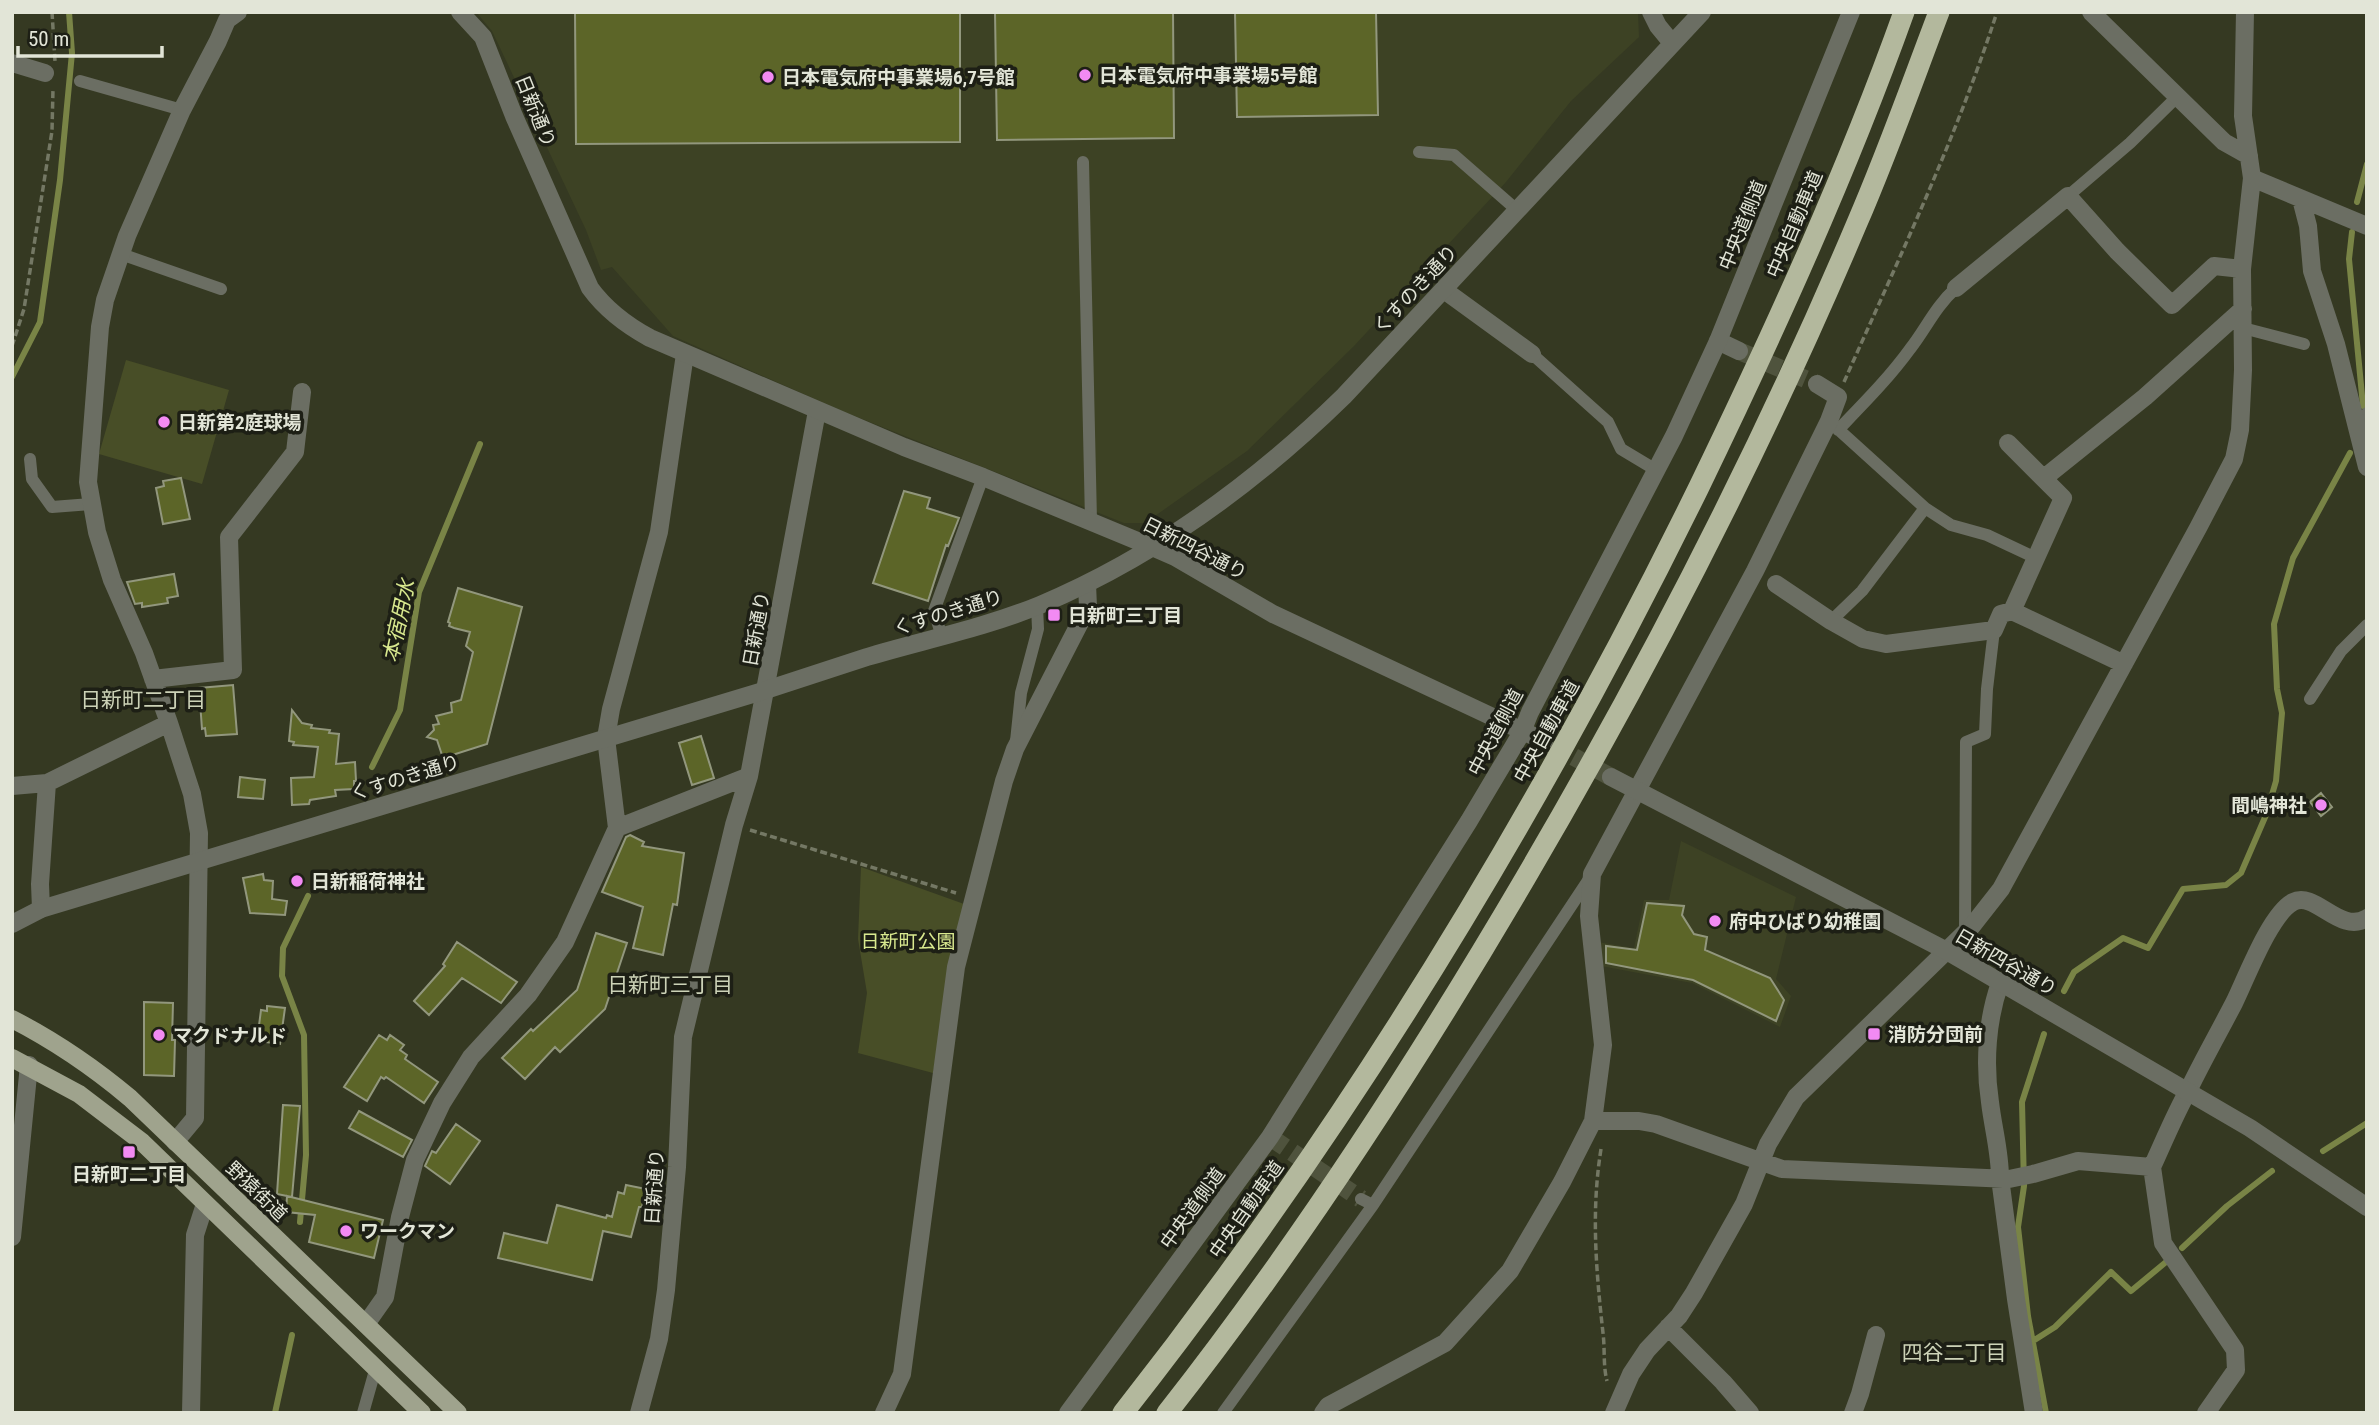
<svg xmlns="http://www.w3.org/2000/svg" width="2379" height="1425" viewBox="0 0 2379 1425" font-family="'Roboto Condensed','Noto Sans JP',sans-serif">
<rect width="100%" height="100%" fill="#353922"/>
<path fill="#3d4224" d="M476 12H1638L1639 37 1571 101 1506 182 1354 346 1247 451 1145 523H1124L842 411 673 336 612 267 601 270 586 230 492 31Z
M1681 841 1796 897 1776 979 1791 996 1780 1027 1692 983 1601 966 1598 942 1634 948 1644 900H1669Z"/>
<path fill="#484e27" d="M126 360 229 390 202 484 99 454Z
M861 867 964 904 933 1073 858 1053 867 993 858 939Z"/>
<g fill="none" stroke-linecap="round" stroke-linejoin="round">
<path stroke="#798446" stroke-width="6" d="M2357 202 2367 164
M2352 232 2349 259 2363 406
M12 377 40 322 60 180 72 53 69 12
M372 767 400 710 419 592 480 444
M2064 991 2074 972 2123 938 2148 948 2183 889 2226 885 2241 873 2266 815 2276 781 2282 713 2277 689 2274 624 2293 558 2350 453
M2044 1034 2022 1102 2024 1186 2018 1227 2028 1316 2046 1413
M2323 1151 2367 1123
M300 1222 306 1155 304 1035 282 976 283 948 308 896
M2182 1248 2227 1206 2272 1171
M2033 1341 2055 1327 2111 1272 2131 1291 2166 1262
M275 1413 292 1335"/>
</g>
<path fill="#5c6528" stroke="#92977d" stroke-width="2" d="M575 12H960V142L576 144Z
M995 12H1173L1174 138 997 140Z
M1235 12H1376L1378 115 1237 117Z
M181 478 190 519 163 524 156 488 164 486 163 481Z
M904 491 930 498 927 508 959 518 948 546 946 545 928 601 873 583Z
M174 574 178 596 167 598 168 603 142 607V603L135 604 127 582Z
M458 588 522 607 487 744 443 758 437 740 427 737 434 730 433 725 439 724 436 716 452 712 451 703 461 700 473 652 466 646 470 632 454 628 449 626 450 623 448 622Z
M233 685 237 734 206 736 205 728 202 729 199 688Z
M292 710 302 723 312 725 311 728 330 730 329 733 339 734 336 764 355 762 356 781H354V789L335 790 336 796 310 800 309 804 292 805 291 778 314 777 318 747 293 745 294 742 289 741Z
M701 736 714 778 692 785 679 743Z
M240 777 265 780 263 799 238 797Z
M2321 793 2332 807 2321 816 2310 802Z
M630 835 644 842 642 846 684 853 677 905 673 904 663 955 633 948 643 907 602 892 626 837Z
M263 874 264 880 273 881 272 899 287 901 285 915 250 913 243 878Z
M1647 903 1684 906 1682 915 1694 934 1707 937 1705 950 1770 978 1784 1000 1776 1021 1693 980 1606 963V946L1637 950Z
M596 933 627 943 605 1009 560 1052 555 1047 525 1079 502 1058 531 1029 533 1031 577 990Z
M457 942 517 982 501 1003 462 978 429 1015 414 1001 445 966 443 964Z
M144 1002 173 1003 172 1040H175L174 1076 144 1075Z
M267 1006 285 1008 280 1044 257 1041 261 1010 267 1011Z
M379 1035 387 1040 390 1035 404 1045 400 1050 407 1055 405 1059 438 1082 424 1103 386 1077 384 1079 381 1077 367 1101 344 1087Z
M283 1105 300 1106 292 1197 277 1194Z
M359 1111 412 1140 403 1157 349 1128Z
M456 1124 480 1141 450 1184 425 1166 432 1151 436 1153Z
M626 1185 646 1189 642 1207H639L631 1237 603 1231 592 1280 498 1258 504 1233 547 1243 557 1205 606 1218 607 1215 612 1217 618 1192 624 1194Z
M287 1196 383 1220 374 1258 309 1242 315 1215 286 1212Z"/>
<g fill="none" stroke-linecap="round" stroke-linejoin="round">
<path stroke="#4f533d" stroke-width="18" stroke-dasharray="18 9" stroke-linecap="butt" d="M1739 351 1817 384
M1270 1137 1361 1199"/>
<path stroke="#4f533d" stroke-width="18" stroke-dasharray="18 9" stroke-linecap="butt" d="M1550 744 1611 777"/>
<path stroke="#747864" stroke-width="3.5" stroke-dasharray="7 3.5" stroke-linecap="butt" d="M52 12 55 61
M12 346 24 309 52 131 53 89
M1844 382C1898 260 1956 139 1997 12
M750 830 956 893
M1601 1149C1591 1211 1596 1270 1603 1333 1605 1348 1603 1366 1607 1381"/>
<path stroke="#6b6e63" stroke-width="12" d="M80 81 182 110
M1419 152 1454 155 1518 211
M1083 162 1091 521
M2068 196 2130 143 2177 97
M121 254 221 289
M2243 328 2304 344
M1532 354 1608 422 1621 449 1656 470
M1829 421 1925 508 1951 525 1987 535 2034 557
M1838 430C1863 404 1889 378 1910 349 1927 327 1935 307 1956 288
M2357 430 2367 413
M30 459 32 479 52 507 91 504
M1831 621 1862 591 1925 508
M942 637 934 611 983 477
M2310 699 2341 651 2367 625
M1016 741 1021 693 1038 629 1037 606
M1965 933 1966 742 1985 734 1987 689 1994 630
M1373 1205 1591 876
M363 1413 376 1367
M1223 1413 1373 1205 1361 1199"/>
<path stroke="#6b6e63" stroke-width="18" d="M2091 12 2224 142 2249 156
M12 63 45 73
M2252 178 2367 226
M2301 199 2308 226 2312 271 2336 344 2367 467
M1956 288 2068 196 2117 251 2172 305 2214 266 2242 269
M1444 290 1532 354
M1718 341 1739 351
M2008 443 2063 498 2012 611
M2044 478 2145 397 2243 309
M1776 584 1831 621 1863 639 1886 644 1994 630 2001 614 2012 611 2124 664
M153 679 233 670 229 537 295 452 302 392
M12 786 47 783 169 723
M617 828 749 776
M41 909 40 884 47 783
M2000 983C1987 1020 1984 1063 1990 1102 1993 1128 2000 1152 2000 1178L2016 1299 2034 1413
M1593 1121H1639L1656 1124 1782 1169 2009 1179 2033 1174 2078 1161 2152 1167C2164 1141 2175 1114 2189 1089 2203 1060 2219 1032 2234 1003 2246 979 2270 914 2293 902 2315 890 2340 935 2367 918
M175 1142 195 1118 199 833 192 794 169 723 144 653 112 580 97 532 88 482 100 327 105 300 127 236 182 110 218 41 227 20 238 12
M2152 1167 2163 1243 2235 1350 2236 1370 2206 1413
M12 1237 29 1065
M366 1324 385 1297 400 1217 415 1160 442 1103 471 1057 528 995 565 942 617 828 606 738 611 709 659 532 685 354
M1668 1327 1723 1382 1750 1413
M191 1413 195 1235 205 1204
M639 1413 659 1339 666 1290 677 1167 683 1037 734 825 749 776 817 411
M884 1413 902 1374 956 967 1004 781 1015 749 1088 607 1087 584
M1323 1413 1328 1406 1445 1343 1510 1271 1562 1182 1593 1121 1603 1045 1589 916 1592 874 1755 571 1829 421 1838 397 1817 384
M1614 1413 1631 1374 1647 1350 1679 1316 1694 1293 1744 1204 1768 1144 1796 1097 1972 926 2001 889 2198 528 2234 459 2240 430 2243 370 2242 269 2252 178 2243 116 2245 12
M1853 1413 1860 1394 1876 1335"/>
<path stroke="#6b6e63" stroke-width="18" d="M460 12 483 37 514 116 590 288C606 310 626 325 650 338L904 447 983 477 1152 547 1175 557 1273 614 1544 741
M1651 12 1658 26 1672 43
M1611 777 1945 950 2250 1128 2367 1207
M12 924 41 909 766 690C799 679 833 668 867 657 924 640 984 628 1040 605 1154 557 1255 483 1344 396L1702 12
M1068 1413 1270 1137 1469 821 1522 732 1530 712 1674 436 1718 341 1851 12"/>
<path stroke="#9fa38d" stroke-width="18" d="M12 1019C55 1041 93 1067 130 1098L458 1413
M12 1058 79 1094 142 1142 422 1413"/>
<path stroke="#b3b89d" stroke-width="21" d="M1123 1413C1348 1127 1539 813 1699 487 1774 332 1846 174 1904 12
M1167 1413C1300 1244 1417 1063 1526 877 1649 667 1762 448 1857 223 1887 154 1912 83 1939 12"/>
</g>
<g fill="#f28af3" stroke="#1d1f15" stroke-width="2.5">
<circle cx="1085" cy="75" r="7"/>
<circle cx="768" cy="77" r="7"/>
<circle cx="164" cy="422" r="7"/>
<rect x="1047" y="608" width="14" height="14" rx="3.5"/>
<circle cx="2321" cy="805" r="7"/>
<circle cx="297" cy="881" r="7"/>
<circle cx="1715" cy="921" r="7"/>
<rect x="1867" y="1027" width="14" height="14" rx="3.5"/>
<circle cx="159" cy="1035" r="7"/>
<rect x="122" y="1145" width="14" height="14" rx="3.5"/>
<circle cx="346" cy="1231" r="7"/>
</g>
<g text-anchor="middle" stroke-width="7" stroke-linejoin="round" paint-order="stroke">
<g font-size="19" font-weight="bold" fill="#e2e5d7" stroke="#1d1f15" text-anchor="start">
<text x="1099" y="82">日本電気府中事業場5号館</text>
<text x="782" y="84">日本電気府中事業場6,7号館</text>
<text x="178" y="429">日新第2庭球場</text>
<text x="1068" y="622">日新町三丁目</text>
<text x="2307" y="812" text-anchor="end">間嶋神社</text>
<text x="311" y="888">日新稲荷神社</text>
<text x="1729" y="928">府中ひばり幼稚園</text>
<text x="1888" y="1041">消防分団前</text>
<text x="173" y="1042">マクドナルド</text>
<text x="129" y="1181" text-anchor="middle">日新町二丁目</text>
<text x="360" y="1238">ワークマン</text>
</g>
<g font-size="19" fill="#e2e5d7" stroke="#1d1f15">
<text transform="translate(536 111) rotate(68)" y="7">日新通り</text>
<text transform="translate(1794 224) rotate(-67)" y="7">中央自動車道</text>
<text transform="translate(1742 225) rotate(-68)" y="7">中央道側道</text>
<text transform="translate(1415 289) rotate(-47)" y="7">くすのき通り</text>
<text transform="translate(1195 548) rotate(27)" y="7">日新四谷通り</text>
<text transform="translate(948 612) rotate(-17)" y="7">くすのき通り</text>
<text transform="translate(756 629) rotate(-80)" y="7">日新通り</text>
<text transform="translate(1546 731) rotate(-61)" y="7">中央自動車道</text>
<text transform="translate(1495 732) rotate(-62)" y="7">中央道側道</text>
<text transform="translate(405 777) rotate(-17)" y="7">くすのき通り</text>
<text transform="translate(2006 962) rotate(30)" y="7">日新四谷通り</text>
<text transform="translate(654 1187) rotate(-86)" y="7">日新通り</text>
<text transform="translate(257 1191) rotate(44)" y="7">野猿街道</text>
<text transform="translate(1192 1208) rotate(-54)" y="7">中央道側道</text>
<text transform="translate(1246 1209) rotate(-55)" y="7">中央自動車道</text>
</g>
<g font-size="19" fill="#d9e98f" stroke="#1d1f15">
<text x="908" y="948">日新町公園</text>
</g>
<g font-size="21" font-style="italic" fill="#d8e88e" stroke="#1d1f15">
<text transform="translate(399 621) rotate(-78)" y="7">本宿用水</text>
</g>
<g font-size="21" fill="#ccd2b7" stroke="#1d1f15">
<text x="143" y="707">日新町二丁目</text>
<text x="670" y="992">日新町三丁目</text>
<text x="1954" y="1360">四谷二丁目</text>
</g>
</g>
<rect width="2379" height="1425" fill="none" stroke="#e2e5d7" stroke-width="28"/>
<path d="M18 46v10h144v-10" fill="none" stroke="#e2e5d7" stroke-width="3.5"/>
<text x="28" y="46" font-size="21" fill="#e2e5d7" stroke="#1d1f15" stroke-width="5" paint-order="stroke">50 m</text>
</svg>
